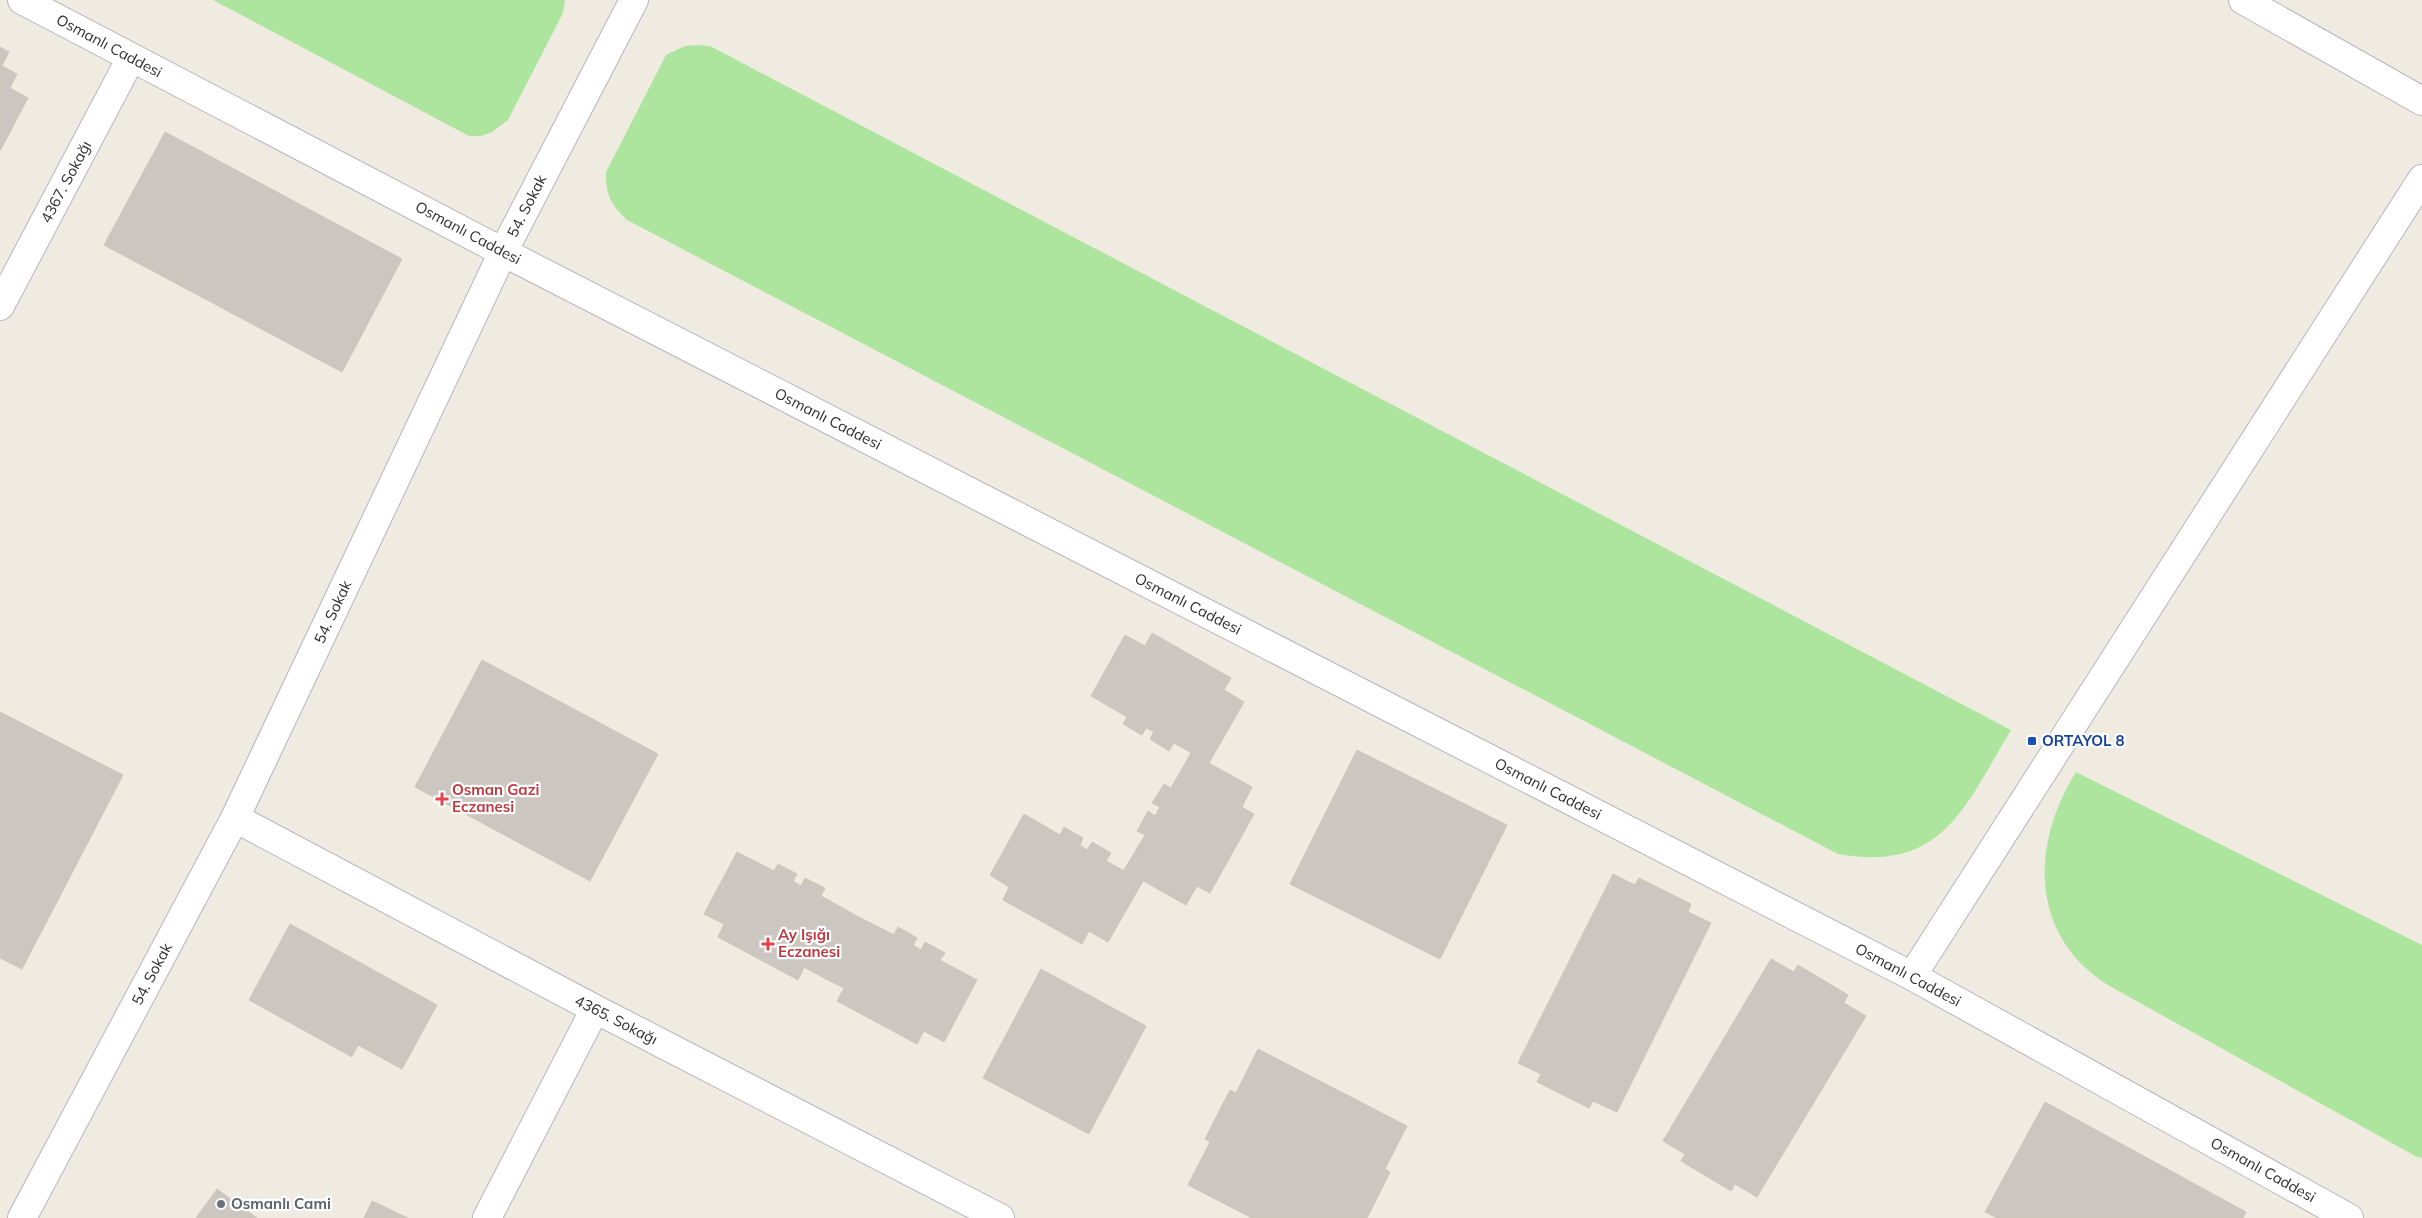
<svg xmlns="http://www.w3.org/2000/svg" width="2422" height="1218" viewBox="0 0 2422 1218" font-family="Mulish,sans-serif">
<rect width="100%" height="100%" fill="#efebe1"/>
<path fill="#aee59e" d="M213 0H565L563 13 508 120 492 132 481 136H469Z
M698 45 710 46 2011 730C1965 806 1943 873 1838 854L627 220C611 206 605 193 606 172L666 55 685 46Z
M2076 772 2422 945V1158L2417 1157 2113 988C2030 940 2029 847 2076 772Z"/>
<path fill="#cbc7c0" stroke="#cbc7ba" d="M0 47 9 52 2 66 17 74 10 88 28 98 0 151Z
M165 132 402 259 342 372 104 245Z
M1152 633 1231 678 1224 690 1244 702 1209 763 1174 743 1169 751 1150 739 1154 732 1146 728 1142 735 1123 724 1127 717 1091 696 1125 635 1145 646Z
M482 660 658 754 590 881 415 787Z
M0 712 123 775 22 969 0 958Z
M1357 750 1507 825 1440 959 1290 884Z
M1191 753 1252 787 1242 807 1254 814 1210 893 1197 886 1186 905 1124 870 1145 835 1137 831 1148 811 1155 816 1160 807 1152 803 1164 784 1171 788Z
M1024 814 1060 835 1064 827 1083 838 1080 845 1087 850 1092 842 1111 853 1106 861 1143 881 1108 942 1089 931 1082 944 1003 900 1009 887 990 875Z
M737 852 774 871 778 864 797 874 793 881 801 886 805 878 825 888 821 896 857 916 824 978 804 967 798 980 718 937 724 924 704 914Z
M1613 874 1635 885 1639 878 1691 904 1688 912 1711 923 1617 1112 1593 1101 1589 1108 1537 1082 1541 1074 1518 1063Z
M857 916 894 935 898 927 917 938 913 945 921 950 925 942 945 953 940 960 977 980 944 1042 924 1031 917 1044 837 1001 844 988 824 978Z
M290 924 437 1005 402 1069 358 1045 352 1057 249 1000Z
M1771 959 1794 972 1798 965 1848 995 1844 1003 1866 1016 1757 1197 1735 1184 1731 1191 1681 1161 1685 1154 1663 1141Z
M1041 969 1146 1026 1089 1134 983 1078Z
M1258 1049 1407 1126 1385 1169 1390 1172 1367 1218H1252L1188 1185 1210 1142 1205 1139 1230 1090 1236 1093Z
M2045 1102 2246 1212 2243 1218H1997L1985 1212Z
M217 1189 257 1218H196Z
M372 1201 408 1218H364Z"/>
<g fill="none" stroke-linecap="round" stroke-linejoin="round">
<defs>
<path id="street" d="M22 0 503 252 1912 976 2349 1218
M2243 0 2422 101
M0 306 131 58
M235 818 595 1009 1000 1218
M1912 976 2422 179
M22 1218 235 818 503 252 634 0
M487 1218 595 1009"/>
</defs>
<use href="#street" stroke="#b4b5c1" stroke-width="30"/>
<use href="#street" stroke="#fff" stroke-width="28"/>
</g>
<rect fill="#1a4fb4" stroke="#fff" stroke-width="2" x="2027" y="736" width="10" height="10" rx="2.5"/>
<g fill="#e0444e" stroke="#fff" stroke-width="2">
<path d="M439.5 791.5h5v5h5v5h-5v5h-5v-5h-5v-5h5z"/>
<path d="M765.5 936.5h5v5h5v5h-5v5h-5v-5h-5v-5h5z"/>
</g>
<circle fill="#6b7280" stroke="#fff" stroke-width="2" cx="221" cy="1204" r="5"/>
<g text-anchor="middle" stroke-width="4.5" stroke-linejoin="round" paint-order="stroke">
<g font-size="15" fill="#2e2e2e" stroke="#fff">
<text transform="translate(109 46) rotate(28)" y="5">Osmanlı Caddesi</text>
<text transform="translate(66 182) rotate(-62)" y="5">4367. Sokağı</text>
<text transform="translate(527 206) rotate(-63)" y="5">54. Sokak</text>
<text transform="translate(468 233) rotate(28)" y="5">Osmanlı Caddesi</text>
<text transform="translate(828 419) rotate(27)" y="5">Osmanlı Caddesi</text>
<text transform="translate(1188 604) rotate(27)" y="5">Osmanlı Caddesi</text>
<text transform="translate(333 612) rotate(-65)" y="5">54. Sokak</text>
<text transform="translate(1548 789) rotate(27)" y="5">Osmanlı Caddesi</text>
<text transform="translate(152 974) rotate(-62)" y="5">54. Sokak</text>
<text transform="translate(1908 975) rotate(28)" y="5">Osmanlı Caddesi</text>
<text transform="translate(616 1020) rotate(27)" y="5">4365. Sokağı</text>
<text transform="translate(2263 1170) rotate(29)" y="5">Osmanlı Caddesi</text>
</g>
<g font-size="15" font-weight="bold" fill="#164399" stroke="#fff" text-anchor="start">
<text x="2042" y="746">ORTAYOL 8</text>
</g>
<g font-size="15" font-weight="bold" fill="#be3a42" stroke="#fff" text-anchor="start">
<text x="452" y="795">Osman Gazi<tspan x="452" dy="17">Eczanesi</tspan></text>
<text x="778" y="940">Ay Işığı<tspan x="778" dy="17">Eczanesi</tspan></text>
</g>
<g font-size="15" font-weight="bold" fill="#5b616d" stroke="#fff" text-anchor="start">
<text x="231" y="1209">Osmanlı Cami</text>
</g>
</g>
</svg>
